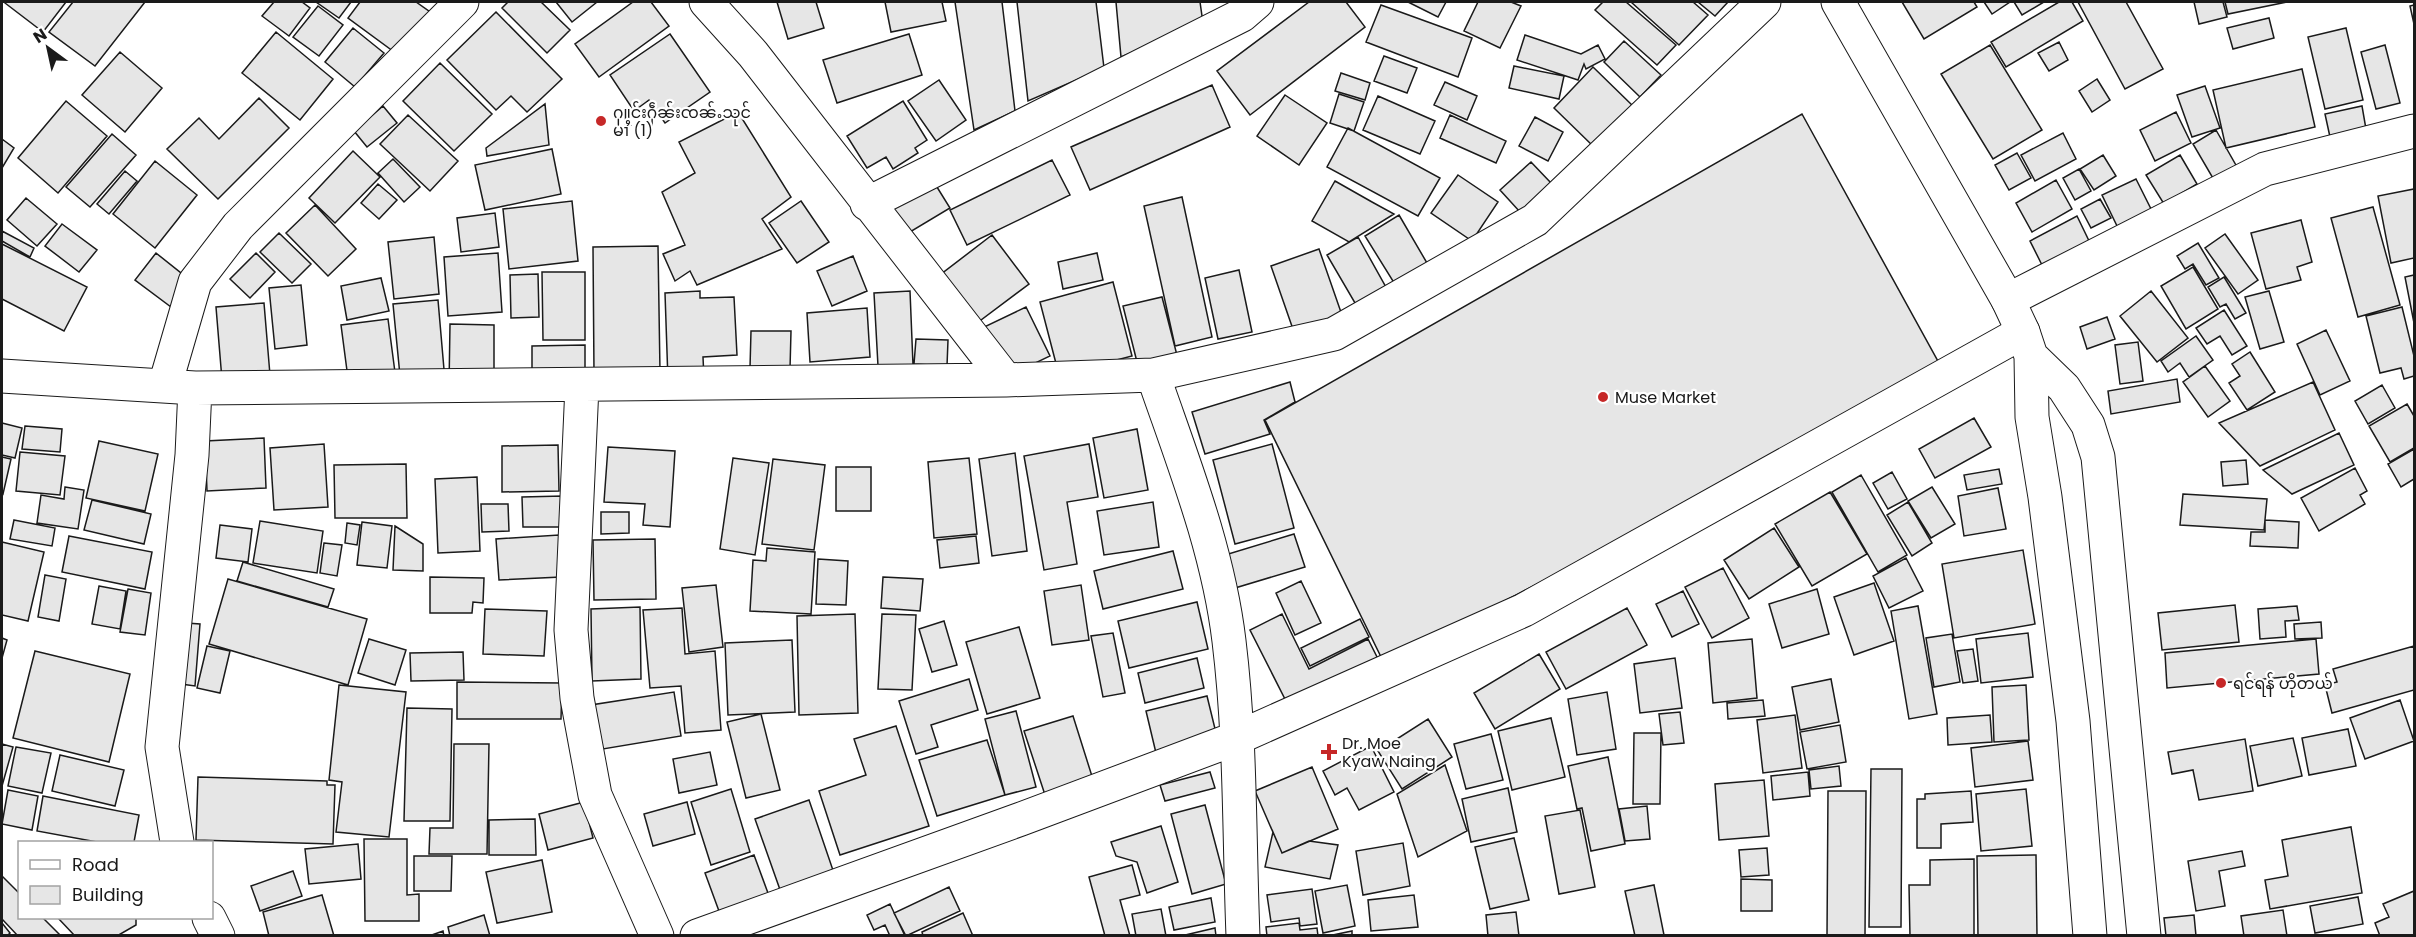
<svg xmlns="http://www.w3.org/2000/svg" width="2416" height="937" viewBox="0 0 2416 937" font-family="Poppins,'Noto Sans Myanmar',sans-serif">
<rect width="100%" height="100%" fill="#fff"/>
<path fill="#e6e6e6" stroke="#1a1a1a" stroke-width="1.5" d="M6 2H66L43 32 5 3Z
M73 2H145L95 66 49 32Z
M274 2H302L310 8 289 36 262 16Z
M316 2H351L339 18Z
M360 2H416L433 14 401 57 348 18Z
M508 2H541L570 30 547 53 502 8Z
M556 2H597L572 22Z
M633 2H651L669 26 599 77 575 44Z
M777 2H816L824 28 788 39Z
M885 2H942L946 21 891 32Z
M955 2H1002L1015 111 974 130Z
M1017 2H1096L1104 68 1028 101Z
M1116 2H1200L1203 23 1121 57Z
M1309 2H1346L1365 27 1250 115 1217 71Z
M1408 2H1446L1438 17Z
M1478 2H1511L1521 6 1500 48 1464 31Z
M1603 2H1626L1676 45 1657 65 1595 10Z
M1631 2H1693L1708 15 1679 45Z
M1698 2H1728L1715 16Z
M1902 2H1974L1977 7 1924 39Z
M1984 2H2010L1992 14Z
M2014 2H2044L2022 15Z
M2059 2H2072L2083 21 2006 67 1991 42Z
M2078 2H2126L2163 69 2125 89Z
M2194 2H2223L2227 17 2199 24Z
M2225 2H2287L2228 14Z
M1381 5 1472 38 1458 77 1366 42Z
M2414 5V24L2410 6Z
M318 6 343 25 319 56 293 37Z
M496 12 562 79 527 112 511 96 496 110 447 60Z
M2269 18 2274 38 2233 49 2227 28Z
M353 28 384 53 355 87 325 62Z
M2346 28 2363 100 2325 109 2308 37Z
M276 32 333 79 300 120 242 73Z
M670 34 710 92 665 123 649 100 634 111 610 75Z
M909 34 922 75 837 103 823 60Z
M1525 35 1581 54 1598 45 1605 59 1586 69 1584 64 1578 80 1517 60Z
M1624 41 1661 75 1640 97 1604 62Z
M2059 42 2068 60 2049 71 2038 53Z
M1990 45 2042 130 1993 159 1941 74Z
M2385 45 2400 103 2376 109 2361 52Z
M120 52 162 88 125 132 82 95Z
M1384 56 1417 68 1407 93 1374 81Z
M440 63 492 114 454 151 403 101Z
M1514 66 1564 76 1559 99 1509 88Z
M1593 67 1634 107 1594 147 1554 108Z
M2302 69 2315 127 2226 148 2213 90Z
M1341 73 1370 83 1365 100 1335 91Z
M2097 79 2110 100 2092 112 2079 91Z
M939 80 966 120 936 141 908 101Z
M1445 82 1477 96 1467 120 1434 105Z
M1212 85 1230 127 1090 190 1071 147Z
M2205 86 2220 128 2192 137 2177 95Z
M1339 94 1364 102 1354 131 1330 123Z
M1285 95 1327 123 1299 165 1257 136Z
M1378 96 1435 121 1420 154 1363 130Z
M259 98 289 128 218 199 167 149 199 118 219 139Z
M66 101 107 136 58 193 18 158Z
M903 101 927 140 915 148 918 153 893 169 886 157 867 168 847 136Z
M545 104 549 145 487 156 486 148Z
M383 106 397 123 367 147 354 131Z
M2362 106 2366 129 2330 137 2325 114Z
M738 112 791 197 762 219 782 249 697 285 690 271 675 281 663 254 685 245 662 192 695 173 679 142Z
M2176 112 2191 143 2155 161 2140 130Z
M1802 114 1945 374 1384 663 1265 420Z
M408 115 458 161 430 191 380 144Z
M1450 115 1506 141 1496 163 1440 138Z
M1535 117 1563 132 1548 161 1519 146Z
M1348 128 1440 178 1418 216 1327 167Z
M2216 130 2237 167 2214 180 2193 144Z
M2063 133 2076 159 2035 181 2021 155Z
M112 134 136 155 90 207 66 187Z
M2 139 14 148 2 168Z
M552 149 561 194 485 210 475 165Z
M353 151 380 177 335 223 309 198Z
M2017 153 2031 178 2009 190 1995 165Z
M2103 155 2116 176 2094 190 2080 169Z
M2180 155 2197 184 2164 204 2146 175Z
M393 159 420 187 404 202 378 173Z
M1052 160 1070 195 967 245 950 210Z
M155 161 197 195 155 248 113 214Z
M1531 162 1551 183 1520 212 1500 190Z
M2079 169 2091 191 2075 200 2063 178Z
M125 171 137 181 109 214 97 204Z
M1458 175 1498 202 1472 241 1431 213Z
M932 179 950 208 900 238 883 209Z
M2136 179 2153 213 2119 230 2102 195Z
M2056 180 2072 209 2032 232 2016 203Z
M1335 181 1372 202 1394 214 1349 242 1312 221Z
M378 184 397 200 379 219 361 203Z
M2414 189V258L2391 263 2378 196Z
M1182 197 1212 337 1175 346 1144 206Z
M26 198 57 224 37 246 7 220Z
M2100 199 2111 218 2091 228 2081 209Z
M572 201 578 261 509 269 503 209Z
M801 201 829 242 797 263 769 223Z
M315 205 356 249 328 276 286 233Z
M2373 207 2400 305 2358 317 2331 218Z
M495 213 499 247 461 252 457 218Z
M1399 215 1434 275 1401 294 1365 236Z
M2077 216 2091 245 2044 269 2030 241Z
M2301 220 2312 262 2297 267 2301 280 2266 289 2251 233Z
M62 224 97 250 79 272 45 246Z
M2 231 34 248 30 257 2 241Z
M279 233 311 264 292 283 260 252Z
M2225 234 2258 280 2238 294 2205 248Z
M992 235 1029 284 973 326 936 278Z
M434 237 439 294 394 299 388 242Z
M1358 237 1392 298 1362 315 1327 255Z
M2198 243 2219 278 2206 285 2193 264 2185 269 2177 256Z
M2 244 87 287 64 331 2 299Z
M658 246 660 372 594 373 593 247Z
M1319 249 1343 318 1295 335 1271 266Z
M156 253 191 281 171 307 135 280Z
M256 253 275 272 250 298 230 279Z
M498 253 502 312 448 316 444 257Z
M1097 253 1103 280 1063 289 1058 262Z
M853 256 867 291 832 306 817 271Z
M2193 267 2218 309 2186 329 2161 286Z
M1239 270 1252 332 1218 339 1205 278Z
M542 272H585V340H543Z
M538 274 539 317 511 318 510 275Z
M2414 275V323L2405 277Z
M2224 277 2246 313 2235 319 2226 304 2220 307 2208 287Z
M381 278 389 311 347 320 341 286Z
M1113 282 1132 356 1059 375 1040 302Z
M301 285 307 345 275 349 269 288Z
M700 291V298L734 297 737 355 703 357 704 379 668 381 665 293Z
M910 291 913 365 878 366 874 293Z
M2151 291 2188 338 2157 362 2120 316Z
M2269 291 2284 342 2260 349 2245 297Z
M1162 297 1179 363 1140 374 1123 306Z
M438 300 445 381 401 386 393 304Z
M264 303 270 375 222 380 216 307Z
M1026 307 1050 356 1006 377 982 328Z
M2402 307 2414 356V376L2404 379 2401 368 2380 373 2366 316Z
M867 308 870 357 810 362 807 313Z
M2224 310 2247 346 2232 355 2220 336 2207 344 2196 328Z
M2107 317 2115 339 2087 349 2080 327Z
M388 319 396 380 349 386 341 325Z
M450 324 494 325V386L449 387Z
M2326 330 2350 381 2320 395 2297 344Z
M751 331H791L790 369 750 368Z
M2196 336 2213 360 2189 377 2180 363 2168 372 2161 361Z
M916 339 948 340 947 366 914 364Z
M2138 342 2143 381 2120 384 2115 345Z
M585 345V379L532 380V346Z
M2250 352 2275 392 2247 410 2229 383 2240 376 2232 364Z
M2205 366 2230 401 2208 417 2183 382Z
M2177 379 2180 402 2111 414 2108 391Z
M1290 382 1295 402 1264 420 1270 434 1205 454 1192 412Z
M2313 382 2335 430 2260 466 2219 423Z
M2382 385 2395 408 2368 424 2355 401Z
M2407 404 2414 416V448L2390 462 2369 426Z
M1974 418 1991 447 1935 478 1919 449Z
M2 423 22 428 15 458 2 455Z
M25 426 62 429 60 452 22 449Z
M1137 429 1148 490 1104 498 1093 438Z
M2339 433 2354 465 2292 494 2263 470Z
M264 438 266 488 207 491 205 441Z
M99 441 158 454 145 511 86 498Z
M324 444 328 507 274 510 270 448Z
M1089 444 1098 497 1067 502 1077 564 1044 570 1024 456Z
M1272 444 1294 528 1235 544 1213 460Z
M558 445 559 491 502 492V446Z
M608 447 675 451 670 527 643 525 645 504 604 502Z
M2414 449V479L2401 487 2388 464Z
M20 452 65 456 60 495 16 491Z
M1015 453 1027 551 992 556 979 459Z
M2 457 11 459 3 494 2 493Z
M733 458 769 463 755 555 720 549Z
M969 458 977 534 934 538 928 462Z
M773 459 825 465 814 550 762 544Z
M2246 460 2248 484 2223 486 2221 462Z
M406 464 407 518H335L334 465Z
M836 467H871V511H836Z
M2355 468 2367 491 2360 495 2365 504 2319 531 2301 498Z
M1999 469 2002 484 1967 490 1964 475Z
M1892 472 1907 499 1888 509 1873 483Z
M1861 475 1907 555 1878 572 1832 492Z
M477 477 480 551 438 553 435 479Z
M65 487 84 490 78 529 37 523 41 495 64 499Z
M1932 487 1955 524 1931 538 1908 501Z
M1998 488 2006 529 1964 536 1958 496Z
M1830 492 1867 554 1812 586 1775 524Z
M2183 494 2267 499 2264 530 2180 525Z
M563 496 564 527H523L522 497Z
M92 500 151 514 144 544 84 530Z
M1153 502 1159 547 1104 555 1097 511Z
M1908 502 1932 543 1912 556 1887 515Z
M481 504H508L509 531 482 532Z
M601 512H629V533L601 534Z
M14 520 55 528 52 546 10 539Z
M2265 520 2299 522 2298 548 2250 546 2251 532H2265Z
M260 521 323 531 317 573 253 563Z
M362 522 392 526 387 568 357 565Z
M347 523 360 525 357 545 345 543Z
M220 525 252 529 248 562 216 558Z
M395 526 423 544V571L393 570Z
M1774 528 1799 567 1749 599 1724 560Z
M1294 534 1305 567 1235 588 1225 555Z
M559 535 561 577 499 580 496 539Z
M69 536 152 552 145 589 62 572Z
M976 536 979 563 940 568 937 540Z
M655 539 656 599 594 600 593 540Z
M2 542 44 552 28 621 2 615Z
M324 543 342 545 337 576 320 573Z
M767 548 815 552 811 614 750 611 753 560 766 561Z
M2023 550 2035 624 1954 638 1942 564Z
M1173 551 1183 589 1103 609 1094 571Z
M1906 558 1923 591 1889 608 1873 576Z
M818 559 848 561 846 605 816 604Z
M243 562 334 589 328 607 237 581Z
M1723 568 1749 618 1712 638 1685 587Z
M45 575 66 579 59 621 38 617Z
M430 577 484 578 483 603 473 602 472 613H430Z
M883 577 923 579 920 611 881 608Z
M228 579 367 619 348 685 209 644Z
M1301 581 1321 623 1295 635 1276 593Z
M1874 583 1894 641 1854 655 1834 597Z
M716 585 723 647 689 652 682 588Z
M1081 585 1089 640 1052 645 1044 591Z
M99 586 126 591 120 629 92 624Z
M128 589 151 593 145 635 120 632Z
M1817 589 1829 634 1782 648 1769 604Z
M1683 591 1699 624 1672 637 1656 604Z
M1197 602 1208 649 1129 668 1118 621Z
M2235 605 2239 642 2162 650 2158 613Z
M1918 606 1937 714 1909 719 1891 611Z
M2297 606 2299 620 2285 621 2286 637 2260 639 2258 609Z
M640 607 641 679 592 681 591 609Z
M682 608 685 654 715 651 721 730 685 733 681 686 650 688 643 610Z
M1627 608 1647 645 1566 689 1546 652Z
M485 609 547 611 544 656 483 654Z
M855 614 858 713 799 715 797 616Z
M882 614 916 615 912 690 878 689Z
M1282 614 1309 669 1368 639 1380 663 1289 707 1250 630Z
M1360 619 1369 637 1310 666 1301 648Z
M944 621 957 665 932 672 919 629Z
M2321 622 2322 638 2295 639 2294 624Z
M186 623 200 624 195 686 181 684Z
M1019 627 1040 698 987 714 966 642Z
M1113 633 1125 693 1103 697 1091 636Z
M2028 633 2033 677 1981 683 1976 639Z
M1952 634 1960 682 1934 687 1926 638Z
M2 638 7 640 2 658Z
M369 639 406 650 395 685 358 673Z
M1752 639 1757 698 1713 703 1708 643Z
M2316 639 2319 674 2167 688 2165 653Z
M792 640 795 712 728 715 725 643Z
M207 646 230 651 220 693 197 688Z
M2414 646V690L2332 713 2325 685 2337 682 2333 669Z
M1973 649 1978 681 1963 683 1957 651Z
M35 651 130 674 109 762 13 738Z
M463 652 464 680 411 681 410 653Z
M1539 654 1560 689 1495 729 1474 693Z
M1197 658 1204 688 1145 703 1138 673Z
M1675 658 1682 708 1640 713 1634 664Z
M969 679 978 710 931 725 938 747 916 754 899 701Z
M1831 679 1839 722 1800 730 1792 687Z
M457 682 562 683 561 719H457Z
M339 685 406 692 389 837 336 832 342 782 329 780Z
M2026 685 2029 740 1994 742 1992 687Z
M674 692 681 736 597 750 591 705Z
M1607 692 1616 749 1577 755 1568 699Z
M1207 696 1217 737 1156 753 1146 711Z
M1763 700 1765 716 1728 719 1727 703Z
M2400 700 2414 741 2365 759 2350 718Z
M407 708 452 709 450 821H404Z
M1016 711 1036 787 1005 795 985 719Z
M1680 712 1684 743 1663 745 1659 714Z
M761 714 780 790 746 798 727 722Z
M1795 715 1802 768 1763 773 1757 720Z
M1990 715 1992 742 1948 745 1947 718Z
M1073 716 1096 789 1048 804 1024 731Z
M1551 718 1565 777 1512 790 1498 731Z
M1428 719 1452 757 1402 789 1378 751Z
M1840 725 1846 762 1807 769 1800 732Z
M896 726 929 826 840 855 819 791 866 775 854 739Z
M2348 729 2356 766 2309 775 2302 738Z
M1634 733H1661L1660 804H1633Z
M1491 734 1503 780 1466 789 1454 744Z
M2293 738 2302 776 2258 786 2250 746Z
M2245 739 2253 791 2199 800 2193 770 2172 774 2168 752Z
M987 740 1005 795 937 816 919 760Z
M2028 741 2033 780 1975 787 1971 748Z
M2 744 13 747 2 786Z
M454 744H489L487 854H429L430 828H453Z
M1371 746 1394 792 1359 810 1347 788 1335 795 1323 771Z
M16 747 51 753 42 793 8 786Z
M710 752 717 785 679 793 673 759Z
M60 755 124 770 115 806 52 791Z
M1608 757 1625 844 1591 851 1582 808 1577 809 1568 766Z
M1445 765 1467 831 1418 857 1397 794Z
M1839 766 1841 786 1811 789 1809 770Z
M1312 767 1338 829 1282 853 1255 791Z
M1871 769H1902L1901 927H1869Z
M1210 772 1215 788 1165 801 1160 785Z
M1808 772 1810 796 1773 800 1771 776Z
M198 777 327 781V785H335L333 844 196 840Z
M1764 780 1769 836 1719 840 1715 784Z
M1508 788 1517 832 1471 842 1462 799Z
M731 789 750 852 711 865 691 802Z
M2026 789 2032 846 1981 851 1976 794Z
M8 790 38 796 32 830 2 824Z
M1828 791H1866L1865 936H1827Z
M1971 791 1973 822 1941 824V848H1917V799H1925V794Z
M43 796 139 815 134 842H97L37 831Z
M809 800 837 882 784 901 755 819Z
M584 802 593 838 548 850 539 814Z
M687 802 695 834 653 846 644 814Z
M1205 805 1226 884 1192 894 1171 814Z
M1647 806 1650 839 1625 841 1619 809Z
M1580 810 1595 887 1559 894 1545 816Z
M535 819 536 855H489V820Z
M1161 826 1178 882 1147 893 1137 862 1116 856 1111 842Z
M2351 827 2362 893 2270 909 2265 880 2288 876 2282 840Z
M1273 832 1282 853 1309 841 1338 845 1330 879 1265 867Z
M1514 838 1529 900 1490 909 1475 847Z
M364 839H407V895L419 894V921H365Z
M1403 843 1410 886 1363 895 1356 851Z
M358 844 361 879 309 884 305 849Z
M1767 848 1769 875 1741 877 1739 850Z
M2242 851 2245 866 2219 871 2225 906 2196 911 2188 861Z
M754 855 772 904 723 922 705 873Z
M2036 855 2037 936H1978L1977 856Z
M414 856H452L451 891H414Z
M1974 859V936H1910L1909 885H1930V860Z
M542 860 552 912 497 923 486 872Z
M1132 865 1140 895 1120 900 1130 936H1105L1089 877Z
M293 871 302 896 260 911 251 886Z
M2 876 20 894V918H43L61 936H18L2 919Z
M1741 879 1772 880V911H1741Z
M1347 885 1355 926 1323 933 1315 891Z
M1654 885 1664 935 1635 936 1625 891Z
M949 887 960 911 906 936 894 913Z
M1312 889 1317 924 1300 926 1299 918 1271 922 1267 895Z
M2414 891V936H2380L2375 923 2389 917 2383 904Z
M322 895 334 936H269L263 912Z
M1414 895 1418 927 1371 931 1368 900Z
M2358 897 2363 924 2315 933 2310 906Z
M1211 898 1215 922 1174 930 1169 907Z
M890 904 905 936H890L885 925 874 930 867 915Z
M1161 909 1166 936H1136L1132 914Z
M2283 910 2287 936H2244L2241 916Z
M1516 912 1519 936H1488L1486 915Z
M963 913 973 936H923L922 932Z
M484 915 490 936H450L448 927Z
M2194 915 2196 936H2166L2164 918Z
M58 918H136V925L117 936H75Z
M2 923 10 933 7 936H2Z
M1299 923 1300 930 1317 928 1318 936H1267L1266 927Z
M1215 928 1216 936H1181Z
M443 931 444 936H429Z
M1352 931V936H1328Z"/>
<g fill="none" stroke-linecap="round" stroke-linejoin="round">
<defs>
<path id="minor" d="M706 2 753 54 1006 380
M867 204 1242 15 1257 2
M2008 300 2265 169 2414 131
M1153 375C1183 462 1218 549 1229 641 1241 739 1239 837 1243 936
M2 376 195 388 1006 380 1153 375 1334 334 1535 220 1764 2
M165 385 195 282 238 226 462 2
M582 386 571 630 577 698 595 795 657 936
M177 842 162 747 192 455 195 388
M209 918 218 936
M697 936 1021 819 1237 738 1524 610 2023 332"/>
<path id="trunk" d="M1838 2 2008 300 2023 332 2031 356 2032 417 2045 497 2073 721 2090 936
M2031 356 2064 388 2088 425 2098 457 2144 936"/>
</defs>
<use href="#minor" stroke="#1a1a1a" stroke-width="35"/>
<use href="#trunk" stroke="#1a1a1a" stroke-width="35"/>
<use href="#minor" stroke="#fff" stroke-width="33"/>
<use href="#trunk" stroke="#fff" stroke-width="33"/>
</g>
<g fill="#c62828" stroke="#fff" stroke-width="2">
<circle cx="601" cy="121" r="6"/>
<circle cx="1603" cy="397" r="6"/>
<circle cx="2221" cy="683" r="6"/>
<path d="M1326 743h6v6h6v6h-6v6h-6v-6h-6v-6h6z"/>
</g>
<g text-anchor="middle" stroke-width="4.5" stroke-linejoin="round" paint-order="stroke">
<g font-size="16" fill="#1a1a1a" stroke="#fff" text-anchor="start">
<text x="613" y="118">ႁူင်းႁဵၼ်းၸၼ်ႉသုင်<tspan x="613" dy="18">မၢႆ (1)</tspan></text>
<text x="1615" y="403">Muse Market</text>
<text x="2233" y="689">ရင်ရန် ဟိုတယ်</text>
<text x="1342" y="749">Dr. Moe<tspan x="1342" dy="18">Kyaw Naing</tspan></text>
</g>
</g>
<rect width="2416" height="937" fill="none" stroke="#1a1a1a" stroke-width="6"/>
<rect x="18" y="841" width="195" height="78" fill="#ffffff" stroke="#a3a3a3" stroke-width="1.5"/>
<rect x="30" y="860" width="30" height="9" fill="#ffffff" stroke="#a3a3a3" stroke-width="1.5"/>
<text x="72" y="871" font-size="18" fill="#1a1a1a">Road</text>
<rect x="30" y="886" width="30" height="18" fill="#e6e6e6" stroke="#a3a3a3" stroke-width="1.5"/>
<text x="72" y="901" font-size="18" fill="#1a1a1a">Building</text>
<g transform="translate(48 48) rotate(327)" stroke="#ffffff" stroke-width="4.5" paint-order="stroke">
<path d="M0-4.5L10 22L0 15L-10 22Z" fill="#1a1a1a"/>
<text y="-9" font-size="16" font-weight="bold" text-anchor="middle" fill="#1a1a1a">N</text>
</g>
</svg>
